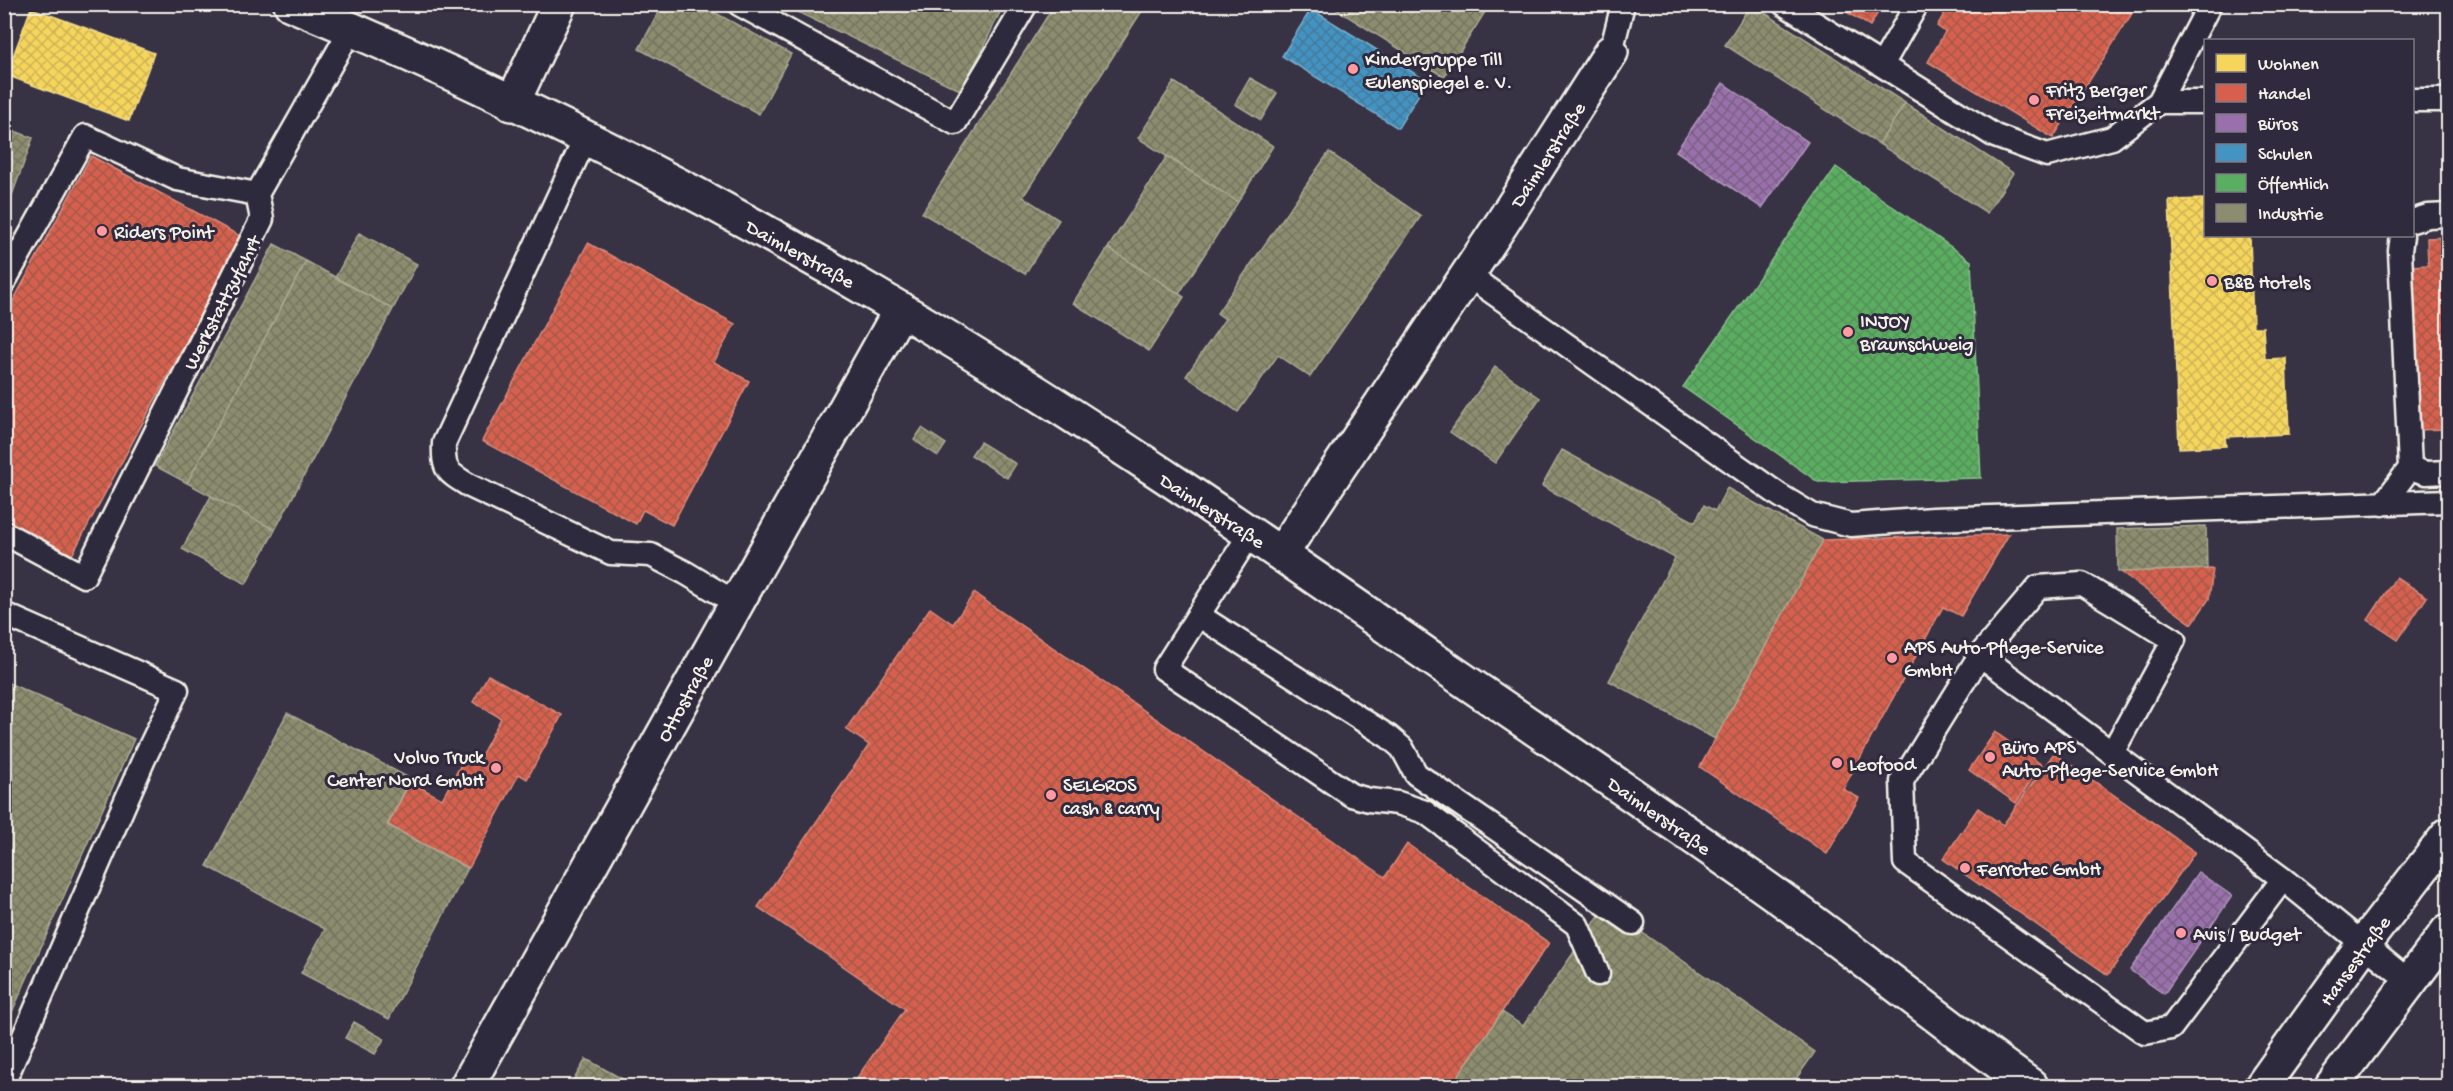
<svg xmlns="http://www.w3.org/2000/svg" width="2453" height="1091" viewBox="0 0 2453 1091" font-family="'Gochi Hand',sans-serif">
<defs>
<pattern id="homes-cross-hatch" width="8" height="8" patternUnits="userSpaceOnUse" patternTransform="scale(1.5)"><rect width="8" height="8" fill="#f6d55c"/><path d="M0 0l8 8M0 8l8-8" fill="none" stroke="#cbb256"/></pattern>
<pattern id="shops-cross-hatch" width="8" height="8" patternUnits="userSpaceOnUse" patternTransform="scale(1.5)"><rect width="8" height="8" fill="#d6604d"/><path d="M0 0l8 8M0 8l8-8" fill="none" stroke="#a5584b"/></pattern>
<pattern id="offices-cross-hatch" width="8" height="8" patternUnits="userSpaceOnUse" patternTransform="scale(1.5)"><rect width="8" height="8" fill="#9970ab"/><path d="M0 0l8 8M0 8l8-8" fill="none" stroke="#796083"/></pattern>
<pattern id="schools-cross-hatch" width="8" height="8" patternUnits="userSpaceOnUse" patternTransform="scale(1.5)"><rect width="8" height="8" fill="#4393c3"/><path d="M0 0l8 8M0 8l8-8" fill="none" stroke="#457997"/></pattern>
<pattern id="public-cross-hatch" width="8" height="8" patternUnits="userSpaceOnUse" patternTransform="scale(1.5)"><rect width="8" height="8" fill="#5aae61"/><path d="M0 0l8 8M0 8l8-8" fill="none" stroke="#558f59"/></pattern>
<pattern id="industry-cross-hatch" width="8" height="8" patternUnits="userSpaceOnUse" patternTransform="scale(1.5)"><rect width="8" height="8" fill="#8c8c6e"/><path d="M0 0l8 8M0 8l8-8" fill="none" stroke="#757460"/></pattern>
</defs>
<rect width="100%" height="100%" fill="#373244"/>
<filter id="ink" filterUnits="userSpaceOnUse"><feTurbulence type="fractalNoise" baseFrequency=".0167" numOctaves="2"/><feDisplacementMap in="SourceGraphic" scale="12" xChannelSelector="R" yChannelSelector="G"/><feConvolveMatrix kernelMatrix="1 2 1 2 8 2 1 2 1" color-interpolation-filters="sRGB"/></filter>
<g filter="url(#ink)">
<path fill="url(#homes-cross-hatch)" stroke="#f5dd86" stroke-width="1.5" d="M31 8 154 53 129 121 6 75Z
M2206 199V236H2250L2253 327H2263L2265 359 2286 358 2289 434 2225 437 2226 446 2179 448 2169 200Z"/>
<path fill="url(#shops-cross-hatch)" stroke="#df8c7c" stroke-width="1.5" d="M1833 4H1883L1870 26Z
M1950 4H2138L2053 138 1928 62 1945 32 1937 26Z
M91 156 242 237 72 555 4 519V318Z
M2448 237V429L2415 430 2410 266 2428 265 2427 238Z
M588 243 735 324 714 362 749 381 672 525 643 510 636 524 482 441Z
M2009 534 1961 616 1943 607 1843 789 1859 798 1827 854 1700 767 1823 540Z
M2213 569 2209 599 2192 624 2121 572Z
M2396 577 2427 597 2398 640 2368 620Z
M974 593 1385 877 1407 844 1549 943 1451 1086H860L854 1082 905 1009 758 907 869 745 846 729 930 608 953 624Z
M488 675 562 715 527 779 519 774 469 868 388 825 410 782 442 799 465 757 477 763 501 718 473 702Z
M1995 732 2042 765 2016 803 1969 770Z
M2054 753 2195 852 2108 975 1943 859 1978 808 2003 825Z"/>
<path fill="url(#offices-cross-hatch)" stroke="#b497bd" stroke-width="1.5" d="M1723 83 1808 142 1762 208 1676 151Z
M2198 872 2232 896 2164 994 2130 970Z"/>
<path fill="url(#schools-cross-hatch)" stroke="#78afce" stroke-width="1.5" d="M1311 9 1427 81 1398 128 1282 56Z"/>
<path fill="url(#public-cross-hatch)" stroke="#88c28a" stroke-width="1.5" d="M1836 167 1971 261 1981 478 1818 482 1683 387Z"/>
<path fill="url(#industry-cross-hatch)" stroke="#abaa93" stroke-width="1.5" d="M663 4H699L791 54 759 114 639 49Z
M781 4H1004L962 91Z
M1055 4H1132L1142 11 1023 197 1059 220 1025 274 922 213Z
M1328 4H1490L1444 77Z
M1751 4 1905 103 1879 144 1725 45Z
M1250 78 1277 93 1261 120 1235 104Z
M1174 82 1273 146 1238 202 1138 138Z
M1905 103 2013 173 1987 213 1879 144Z
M4 127 33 138 4 217Z
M1329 152 1421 216 1310 377 1278 355 1238 412 1186 376 1225 319 1217 313Z
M1167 156 1238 202 1179 294 1108 248Z
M359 233 417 264 393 309 335 278Z
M274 244 306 261 187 483 155 466Z
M1108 248 1184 297 1149 351 1073 303Z
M306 261 393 309 275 530 187 483Z
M1495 367 1540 398 1495 463 1450 432Z
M922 428 946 444 938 456 914 440Z
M980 442 1016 464 1007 478 971 455Z
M1562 450 1695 522 1704 505 1715 511 1727 488 1823 540 1715 739 1609 681 1675 558 1542 486Z
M211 496 275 530 246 584 182 549Z
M2206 526 2207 569 2118 572 2117 529Z
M4 681 134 739 4 1030Z
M287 713 411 779 387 825 468 868 389 1019 301 973 325 929 207 866Z
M1605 907 1815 1052 1791 1086H1457L1453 1083 1502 1012 1523 1026Z
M354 1022 384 1039 375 1054 345 1038Z
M586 1059 635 1086H570Z"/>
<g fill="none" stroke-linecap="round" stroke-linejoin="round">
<defs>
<path id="lane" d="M739 4 955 123 1026 4
M1784 4 1995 136 2047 155 2112 138 2159 102H2206
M1611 52 1623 4
M1882 65 1917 4
M2412 100H2448
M2159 102 2210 4
M585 139 444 443C443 471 447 472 470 486L611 553 651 555 686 573 736 603
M257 194 351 29
M2412 221 2428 216 2448 215
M1468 275 1779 495 1812 515 1851 525 1933 519 2448 501
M4 282 85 136 177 179 257 194
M2410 468 2426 473 2448 472
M2383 504 2410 468 2400 251 2402 236
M4 533 84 576 262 219 257 194
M1250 534 1164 669 1351 795 1369 800 1398 803 1425 812 1577 925 1598 974
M4 614 177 690 144 759 4 1082
M1198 615 1389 737 1402 748 1416 774 1633 923
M1980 655 1902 781 1905 862 2145 1033 2171 1028 2283 879
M2112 753 1980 655 2038 587 2082 584 2174 640 2112 753 2283 879 2409 981"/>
<path id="street" d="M291 4C501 90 706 194 900 309 1085 418 1267 544 1443 666 1557 744 1671 820 1783 900 1867 961 1947 1026 2031 1086
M512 104 559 4
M1281 554 1502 223 1611 52
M467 1086 901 309"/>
<path id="secondary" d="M2262 1086 2363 945 2448 835
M2332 1086 2448 931"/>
</defs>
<use href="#lane" stroke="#f4f1e8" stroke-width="27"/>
<use href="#street" stroke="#f4f1e8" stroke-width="38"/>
<use href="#secondary" stroke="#f4f1e8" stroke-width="38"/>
<use href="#lane" stroke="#2f2a3d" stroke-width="22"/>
<use href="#street" stroke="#2f2a3d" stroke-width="33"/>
<use href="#secondary" stroke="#2f2a3d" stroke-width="33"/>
</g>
</g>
<g fill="#ff9aa2" stroke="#2f2a3d" stroke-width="2">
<circle cx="1353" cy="69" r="6"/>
<circle cx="2034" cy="100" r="6"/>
<circle cx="102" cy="231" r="6"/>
<circle cx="2212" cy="281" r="6"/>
<circle cx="1848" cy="332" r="6"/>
<circle cx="1892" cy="658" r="6"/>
<circle cx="1990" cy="757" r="6"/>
<circle cx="1837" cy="763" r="6"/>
<circle cx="496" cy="768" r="6"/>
<circle cx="1051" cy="795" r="6"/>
<circle cx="1965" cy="868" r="6"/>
<circle cx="2181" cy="933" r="6"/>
</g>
<g text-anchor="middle" stroke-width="6" stroke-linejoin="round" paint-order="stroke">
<g font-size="20" fill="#f4f1e8" stroke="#2f2a3d" text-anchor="start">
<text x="1365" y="65">Kindergruppe Till<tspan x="1365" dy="23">Eulenspiegel e. V.</tspan></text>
<text x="2046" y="96">Fritz Berger<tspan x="2046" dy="23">Freizeitmarkt</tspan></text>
<text x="114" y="238">Riders Point</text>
<text x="2224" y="288">B&amp;B Hotels</text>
<text x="1860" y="327">INJOY<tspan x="1860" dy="23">Braunschweig</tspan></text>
<text x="1904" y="653">APS Auto-Pflege-Service<tspan x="1904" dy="23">GmbH</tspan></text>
<text x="2002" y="753">Büro APS<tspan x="2002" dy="23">Auto-Pflege-Service GmbH</tspan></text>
<text x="484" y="763" text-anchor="end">Volvo Truck<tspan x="484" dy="23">Center Nord GmbH</tspan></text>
<text x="1849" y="770">Leofood</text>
<text x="1063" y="791">SELGROS<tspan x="1063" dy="23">cash &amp; carry</tspan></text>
<text x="1977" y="875">Ferrotec GmbH</text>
<text x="2193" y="940">Avis / Budget</text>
</g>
<g font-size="20" fill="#f4f1e8" stroke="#2f2a3d">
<text transform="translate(1547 154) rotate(-57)" y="7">Daimlerstraße</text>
<text transform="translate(801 253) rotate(29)" y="7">Daimlerstraße</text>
<text transform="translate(221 302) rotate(-63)" y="7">Werkstattzufahrt</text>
<text transform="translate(1213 510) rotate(33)" y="7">Daimlerstraße</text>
<text transform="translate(684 698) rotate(-61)" y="7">Ottostraße</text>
<text transform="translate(1660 815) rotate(35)" y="7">Daimlerstraße</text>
<text transform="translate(2354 960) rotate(-54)" y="7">Hansestraße</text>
</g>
</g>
<rect width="2453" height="1091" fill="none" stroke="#2f2a3d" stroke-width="24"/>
<rect x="12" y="12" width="2429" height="1067" fill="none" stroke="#f4f1e8" stroke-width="2" filter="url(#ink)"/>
<rect x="2204" y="39" width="210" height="198" fill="#2f2a3d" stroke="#7e7a81" stroke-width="1.5"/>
<rect x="2216" y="54" width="30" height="18" fill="#f6d55c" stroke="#7e7a81" stroke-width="1.5"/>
<text x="2258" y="69" font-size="18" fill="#f4f1e8">Wohnen</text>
<rect x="2216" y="84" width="30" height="18" fill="#d6604d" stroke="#7e7a81" stroke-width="1.5"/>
<text x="2258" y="99" font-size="18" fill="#f4f1e8">Handel</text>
<rect x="2216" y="114" width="30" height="18" fill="#9970ab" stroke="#7e7a81" stroke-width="1.5"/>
<text x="2258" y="129" font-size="18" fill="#f4f1e8">Büros</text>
<rect x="2216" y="144" width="30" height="18" fill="#4393c3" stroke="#7e7a81" stroke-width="1.5"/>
<text x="2258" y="159" font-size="18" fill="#f4f1e8">Schulen</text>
<rect x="2216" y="174" width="30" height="18" fill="#5aae61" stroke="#7e7a81" stroke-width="1.5"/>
<text x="2258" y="189" font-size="18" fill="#f4f1e8">Öffentlich</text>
<rect x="2216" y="204" width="30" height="18" fill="#8c8c6e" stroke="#7e7a81" stroke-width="1.5"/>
<text x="2258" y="219" font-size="18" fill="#f4f1e8">Industrie</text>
</svg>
